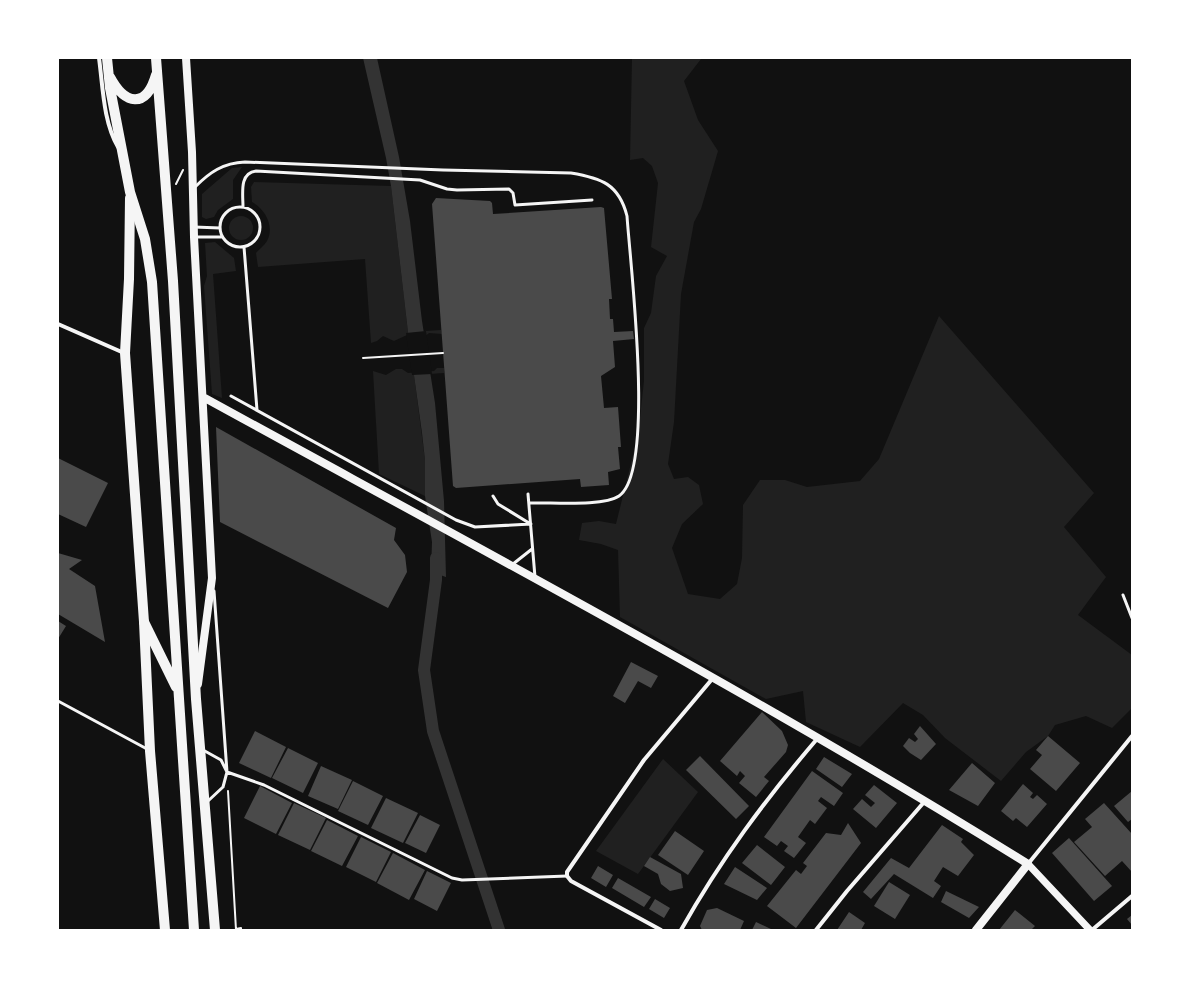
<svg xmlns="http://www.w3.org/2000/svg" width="1190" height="988" viewBox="0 0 1190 988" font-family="Overpass,sans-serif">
<rect width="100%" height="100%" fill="#111"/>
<path fill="#202020" d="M632 58 701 59 684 81 698 120 718 151 701 209 694 222 681 294 674 422 668 464 674 479 688 477 699 485 703 504 682 524 672 548 688 594 720 599 737 584 742 558 743 505 760 480H785L807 487 860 481 879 459 939 316 1094 493 1064 527 1106 577 1078 615 1132 655V708L1112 728 1086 716 1055 725 1048 736 1026 752 1001 781 945 738 923 715 903 703 860 747 806 722 803 691 766 699 620 617 618 550 601 544 579 540 582 523 599 521 616 524 638 435 644 381V328L651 313 656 276 667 256 651 247 658 183 652 166 643 158 630 160Z
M242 167 233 180V199L218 210 214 217 206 219 202 217V194L232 168Z
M254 182 391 186 408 332 441 330 442 334 429 333 423 338 407 335 394 341 383 336 377 341 371 343 365 259 258 267 256 253C259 249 264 246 267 241 275 226 265 209 252 202L251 187Z
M229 228a12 12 0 1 1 24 0a12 12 0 1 1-24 0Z
M215 242 234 258 236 271 213 274 222 398 212 394 204 286 207 276 205 243Z
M437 368H444V373L414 375 425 460V496L379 474 373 371 386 375 396 369H402L408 373 434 371Z
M663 759 698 792 638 874 596 851Z"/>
<path fill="#333" d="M363 58H377L399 157 410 221 422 321 435 403 444 501 446 577 431 572 432 542 425 496V460L422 433 408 332 391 186 386 158Z"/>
<path fill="#111" d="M426 331 432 374 412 375 406 333Z"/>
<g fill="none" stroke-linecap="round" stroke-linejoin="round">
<path stroke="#333" stroke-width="12" d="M436 558V580L424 670 433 731 499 930"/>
</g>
<path fill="#4a4a4a" d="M436 198 490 201 492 203 493 214 601 207 604 208 612 299H609L610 319H613L614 332 633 331 634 339 613 341 615 367 601 376 604 408 618 407 621 447H618L620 469 608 472 609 485 581 487 580 479 456 488 453 486 432 204Z
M216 427 396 528 394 540 405 555 407 572 388 608 220 522Z
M58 458 108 483 86 527 58 514Z
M58 553 82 560 69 569 95 586 105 642 58 614Z
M58 621 66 626 58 639Z
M631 662 658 676 651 688 638 681 625 703 613 696Z
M762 712 782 731 788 745 786 752 764 777 769 781 756 797 739 783 745 776 740 771 737 776 720 761Z
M920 726 936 744 921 760 910 753 903 746 909 738 915 742 918 739 914 734Z
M255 731 286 747 271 778 239 763Z
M1048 736 1080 763 1056 791 1030 769 1042 755 1036 750Z
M288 748 318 763 303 793 272 778Z
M700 756 749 806 736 819 686 770Z
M824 757 852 774 842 787 816 769Z
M972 763 995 783 978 806 949 790Z
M321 766 352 780 338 809 308 796Z
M812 771 843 793 834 806 821 797 818 801 827 808 815 824 810 820 798 837 806 843 794 858 784 851 788 846 781 841 777 846 764 837Z
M353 781 383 796 368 825 338 811Z
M1023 784 1033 793 1030 797 1033 799 1037 795 1047 804 1027 827 1016 818 1013 821 1001 811Z
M874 785 897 803 876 828 853 809 862 799 871 807 875 803 865 795Z
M260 786 292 803 276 834 244 818Z
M1132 791V819L1128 822 1114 806Z
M386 798 418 813 403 843 371 828Z
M294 803 326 818 310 850 278 835Z
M1104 803 1132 834V872L1122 861 1105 876 1074 842 1092 827 1085 819Z
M420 815 440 825 426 853 405 843Z
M327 820 358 836 342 866 311 851Z
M848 823 861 843 796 928 767 906 796 870 801 874 807 866 803 863 826 833 841 835Z
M942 825 963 839 961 842 974 855 958 876 943 867 934 881 941 886 933 898 894 874 871 899 863 892 891 858 909 868Z
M675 831 704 851 688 875 658 855Z
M361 837 391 852 376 882 346 867Z
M1069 838 1112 886 1094 901 1052 853Z
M757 845 785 867 771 885 742 863Z
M393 853 425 870 409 900 377 883Z
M650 857 681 874 683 888 670 891 661 884 658 874 644 866Z
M598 866 613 875 606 887 591 878Z
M735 867 767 888 757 900 724 884Z
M427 871 451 883 437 911 414 899Z
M618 878 651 897 644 907 612 888Z
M889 882 910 895 895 919 874 906Z
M946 891 979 907 969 918 941 902Z
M655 899 670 908 664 918 649 909Z
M717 908 744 921 740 930H702L700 926 707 910Z
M1015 910 1035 926 1031 930H999Z
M849 912 865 923 861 930H837Z
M1132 915V925L1127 919Z
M756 922 773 930H752Z"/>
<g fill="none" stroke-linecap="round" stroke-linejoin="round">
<path stroke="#f5f5f5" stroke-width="2" d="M176 184 183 170
M363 358 443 353
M228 791 236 930
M236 929 241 928V930"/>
<path stroke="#f5f5f5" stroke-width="3" d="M195 187C210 172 223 163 245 162L443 170 571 173C601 178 619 184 627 216 630 263 656 471 619 496 603 507 550 502 529 503
M243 207C243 194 239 173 256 171L420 180 447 189 457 190 509 189 513 193 515 205 592 200
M220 227a20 20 0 1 1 40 0a20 20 0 1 1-40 0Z
M194 227 220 228
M195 237H222
M244 247 257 410
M231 396 456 520 475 527 531 524
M528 494 535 577
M493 496 498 504 529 523
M513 564 532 549
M1123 595 1132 618
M58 701 147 749
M203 750 221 760 227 772 264 785 452 878 462 880 567 876
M208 801 223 787 227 772 214 591"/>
<path stroke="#f5f5f5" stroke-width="4" d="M99 58C103 87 103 121 118 147
M58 324 124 353
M1028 864 1132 736
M661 930 571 881 567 876V872L644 760 713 678
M681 930C721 859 764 801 817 739
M816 930 847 891 925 801
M1092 930 1132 896"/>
<path stroke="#f5f5f5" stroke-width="7" d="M1028 864 1090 930"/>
<path stroke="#f5f5f5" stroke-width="8" d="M186 58 192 152 194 237 212 578 198 684
M203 397C480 549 760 697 1028 864L976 930"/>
<path stroke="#f5f5f5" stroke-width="10" d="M130 198 129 279 125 353 144 622 150 751 165 930"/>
<path stroke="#f5f5f5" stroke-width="10" d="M107 58 110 88 130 192 145 239 152 282 194 930
M156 58 173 281 196 699 215 930
M110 77C125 105 146 109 156 75
M144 622 176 687"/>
</g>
<rect width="1190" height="988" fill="none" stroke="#ffffff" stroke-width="118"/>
</svg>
